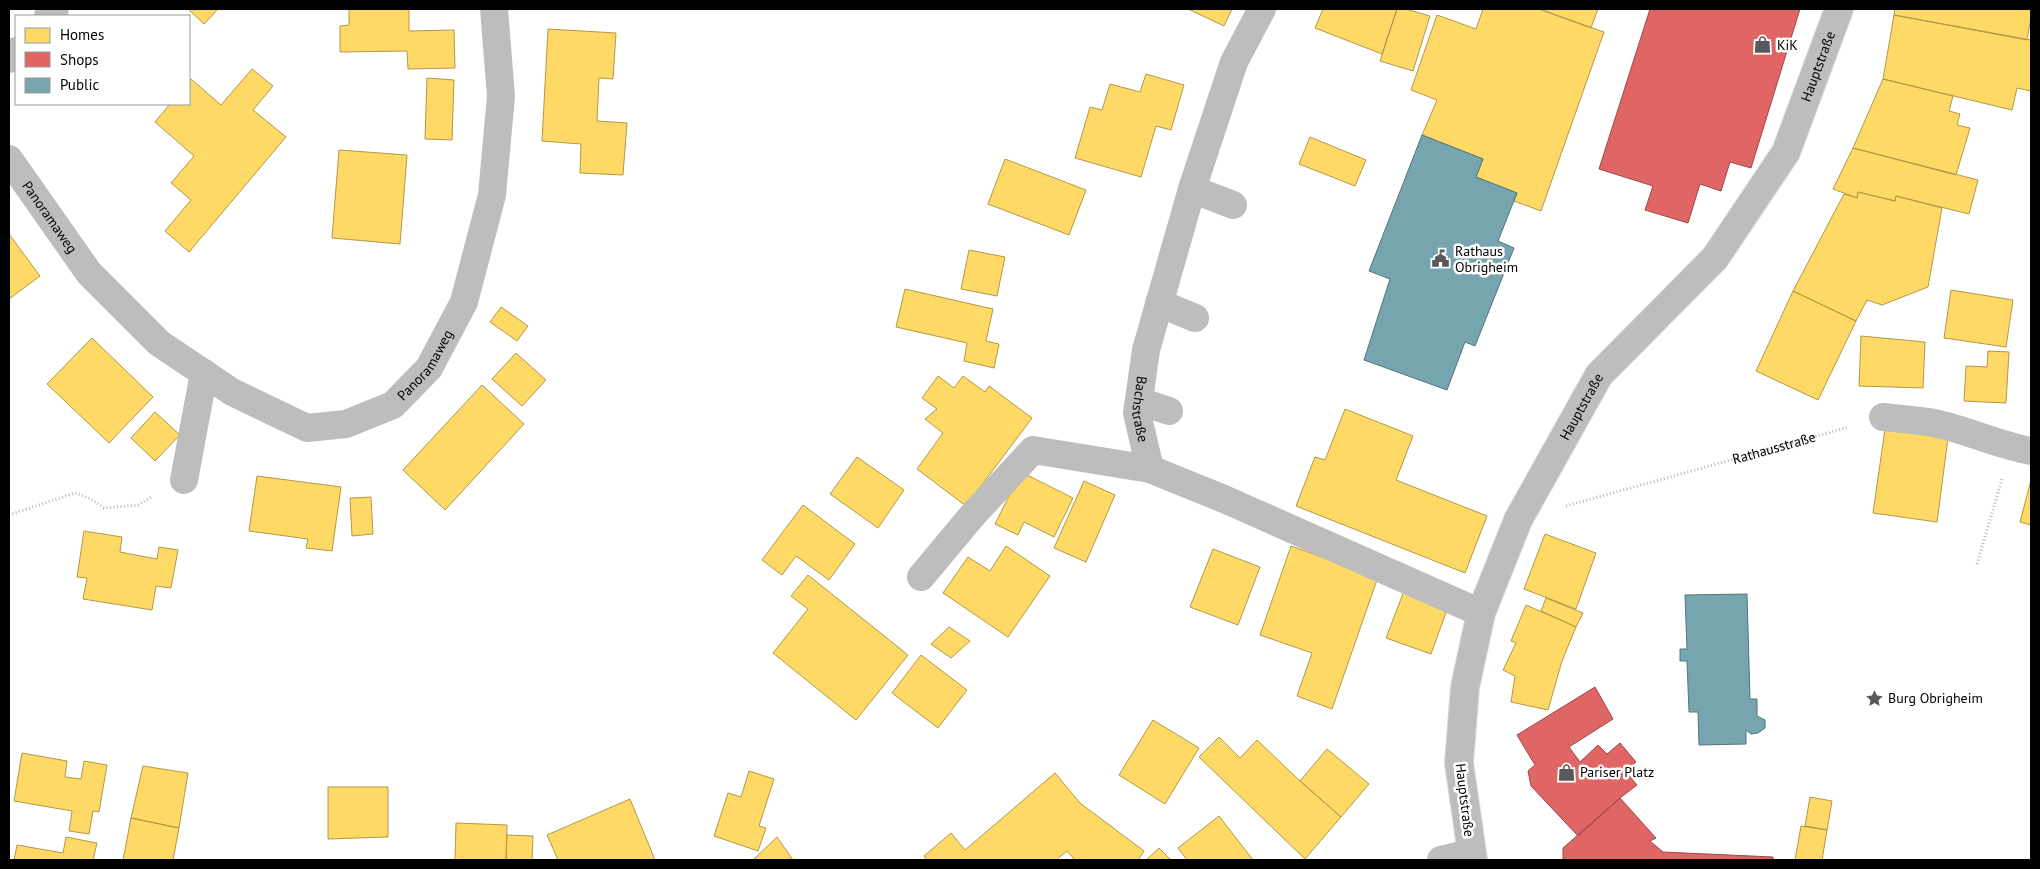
<svg xmlns="http://www.w3.org/2000/svg" width="2040" height="869" viewBox="0 0 2040 869" font-family="'PT Sans',sans-serif">
<rect width="100%" height="100%" fill="#fff"/>
<path fill="#ffd966" stroke="#b29847" d="M188 9H218L204 24Z
M349 9H409V31L454 30 455 68 408 69 407 51 340 52V26L349 25Z
M1188 9H1232L1224 26Z
M1323 9H1397L1382 54 1315 28Z
M1397 9H1406L1430 16 1413 71 1380 61Z
M1483 9H1539L1604 32 1541 211 1514 201 1517 193 1476 177 1483 159 1422 135 1437 100 1411 90 1437 15 1476 29Z
M1539 9H1598L1591 28Z
M1895 9H2031V18L2027 40 1894 15Z
M1894 15 2031 40V91L2017 88 2012 110 1883 79Z
M548 29 616 33 613 79 599 78 597 121 627 123 623 175 580 173 581 144 542 141Z
M252 69 273 86 253 110 286 137 189 252 165 231 191 200 171 183 194 156 155 122 170 104H189V82L191 79 221 105Z
M1146 74 1184 85 1171 130 1156 126 1141 177 1075 158 1090 107 1102 110 1110 84 1140 92Z
M427 78 454 80 452 140 425 139Z
M1883 79 1953 96 1949 111 1960 114 1957 125 1970 128 1956 175 1853 148Z
M1310 137 1366 160 1355 186 1299 164Z
M1853 148 1978 180 1969 214 1896 196 1895 201 1858 192 1857 198 1833 189Z
M339 150 407 155 400 244 332 238Z
M1005 159 1086 190 1069 235 988 204Z
M1858 192 1895 201 1896 196 1942 208 1928 287 1882 305 1867 300 1856 321 1793 291 1844 194 1857 198Z
M9 234 40 276 9 299Z
M969 250 1005 257 997 296 961 289Z
M905 289 993 309 986 341 999 344 994 368 964 361 967 343 896 327Z
M1951 290 2013 300 2006 347 1944 338Z
M1793 291 1856 321 1818 400 1756 371Z
M501 307 528 326 517 341 490 322Z
M1861 336 1925 342 1923 388 1859 386Z
M92 338 153 397 109 443 47 384Z
M1988 351 2009 352 2006 403 1964 401 1966 366 1987 367Z
M516 353 546 380 522 406 492 379Z
M938 376 954 388 963 376 985 392 989 386 1032 418 966 506 917 469 943 433 925 419 937 409 922 398Z
M482 385 524 424 445 510 403 470Z
M1345 409 1413 436 1396 480 1487 516 1465 573 1296 506 1315 457 1325 460Z
M155 412 180 435 155 461 131 438Z
M1885 429 1948 438 1937 522 1873 513Z
M857 457 904 490 878 528 830 494Z
M1021 472 1073 498 1054 537 1024 522 1018 535 995 524Z
M257 476 341 487 332 551 306 548 308 539 249 531Z
M2031 480V525L2020 522Z
M1084 481 1115 495 1086 562 1054 548Z
M371 497 373 534 352 536 350 498Z
M803 505 855 544 829 580 796 556 782 575 762 560Z
M84 531 122 537 120 552 157 559 159 547 178 550 171 588 156 586 152 610 83 599 87 578 77 577Z
M1545 534 1596 553 1576 609 1524 589Z
M1006 546 1050 576 1008 637 943 593 968 557 990 571Z
M1291 546 1378 577 1332 709 1297 696 1312 653 1260 635Z
M1213 549 1260 567 1238 625 1190 607Z
M808 575 908 655 856 720 773 653 808 609 791 596Z
M1404 591 1448 607 1431 654 1386 638Z
M1546 598 1583 613 1576 627 1541 611Z
M1526 605 1576 627 1562 661 1548 710 1511 702 1515 676 1503 670 1516 643 1511 641Z
M949 627 970 641 951 658 931 644Z
M921 655 967 690 938 728 892 693Z
M1153 720 1199 748 1165 804 1119 775Z
M1219 737 1240 758 1257 740 1300 781 1341 817 1305 859 1199 757Z
M1327 749 1369 784 1341 817 1300 781Z
M22 753 67 761 65 777 81 779 84 761 107 765 99 812 93 811 89 834 69 831 72 811 14 801Z
M143 766 188 773 179 828 131 818Z
M749 771 774 779 759 826 766 828 758 851 714 836 728 793 741 797Z
M1055 773 1080 803 1144 851 1138 860H1075L1067 851 1056 860H927L924 856 951 833 965 850Z
M328 787H388V837L328 839Z
M1810 797 1832 801 1827 830 1805 826Z
M630 799 655 860H558L547 835Z
M1219 816 1253 860H1187L1178 848Z
M131 818 179 828 173 860H123Z
M456 823 507 825 506 860H455Z
M1801 826 1827 830 1822 860H1795Z
M507 835 533 836 532 860H506Z
M66 837 97 843 93 860H14L17 845 63 853Z
M777 837 793 860H753Z
M1159 848 1171 860H1146Z"/>
<path fill="#e06666" stroke="#9d4747" d="M1650 9H1800L1751 168 1730 162 1721 191 1700 184 1688 223 1645 210 1653 186 1599 169Z
M1595 687 1613 719 1569 747 1580 762 1598 745 1607 754 1620 743 1636 762 1625 771 1637 785 1620 798 1578 836 1531 786 1528 771 1535 765 1517 735Z
M1620 798 1656 838 1650 841 1663 852 1773 857V860H1563V848Z"/>
<path fill="#76a5af" stroke="#53747a" d="M1422 135 1483 159 1476 177 1517 193 1498 241 1514 248 1475 346 1465 342 1447 390 1364 360 1390 279 1369 271Z
M1747 594 1750 699H1757V716L1765 720V728L1758 733 1751 734 1746 730V744L1699 745 1698 712H1689L1687 661H1680V649H1687L1685 595Z"/>
<g fill="none" stroke-linecap="round" stroke-linejoin="round">
<defs>
<g id="major">
<path id="s4" d="M1473 860 1459 763 1465 687 1481 613 1518 520 1599 375 1715 258 1786 152 1839 9"/>
</g>
</defs>
<use href="#major" stroke="#dbdbdb" stroke-width="30"/>
<g stroke="#b8b8b8" stroke-width="3" stroke-dasharray="1 2.5" stroke-linecap="butt">
<path id="s1" d="M1566 506 1849 427"/>
<path d="M9 515 75 493 91 499 104 508 138 505 153 496"/>
<path d="M1977 564 2002 479"/>
</g>
<g stroke="#bdbdbd" stroke-width="28">
<path id="s2" d="M1262 9 1234 62 1192 189 1146 350 1137 413 1150 469 1224 499 1481 613"/>
<path d="M48 16 55 9"/>
<path d="M9 59 16 51"/>
<path id="s3" d="M9 159 89 273 159 343 232 392 307 428 346 424 393 405 429 368 464 302 492 195 501 96 494 9"/>
<path d="M1192 189 1233 205"/>
<path d="M1159 303 1195 318"/>
<path d="M1139 401 1169 411"/>
<path d="M1883 417C1900 419 1917 420 1934 423 1967 430 1998 445 2031 451"/>
<path d="M184 480 204 373"/>
<path d="M921 577 971 517 1033 450 1150 469"/>
<path d="M1441 860 1471 853"/>
</g>
<use href="#major" stroke="#bdbdbd" stroke-width="28"/>
</g>
<defs>
<symbol id="shop-bare" viewBox="-9 -9 18 18"><path d="M-5-2.5h2.3a2.7 3.5 0 0 1 5.4 0H5L5.5 6h-11ZM-1.5-2.5h3a1.5 2.3 0 0 0-3 0Z" fill="#595959" stroke="#fff" stroke-width="2.5" paint-order="stroke"/></symbol>
<symbol id="civic-bare" viewBox="-9 -9 18 18"><path d="M-.6-6.5H3V-4.5H.6V-3L4-1V1h2V6H-6V1h2V-1L-.6-3ZM-1.2 2.5V6h2.4V2.5Z" fill="#595959" stroke="#fff" stroke-width="2.5" paint-order="stroke"/></symbol>
<symbol id="sight-bare" viewBox="-9 -9 18 18"><path d="M0-6L1.8-2.2L6-1.7L2.9 1.2L3.7 5.4L0 3.3L-3.7 5.4L-2.9 1.2L-6-1.7L-1.8-2.2Z" fill="#595959" stroke="#fff" stroke-width="2.5" paint-order="stroke"/></symbol>
</defs>
<g fill-rule="evenodd">
<use href="#shop-bare" x="1750" y="32" width="25" height="25"/>
<use href="#civic-bare" x="1428" y="246" width="25" height="25"/>
<use href="#sight-bare" x="1862" y="686" width="25" height="25"/>
<use href="#shop-bare" x="1554" y="760" width="25" height="25"/>
</g>
<g text-anchor="middle" stroke-width="5" stroke-linejoin="round" paint-order="stroke">
<g font-size="14" fill="#000" stroke="#fff" text-anchor="start">
<text x="1777" y="50">KiK</text>
<text x="1455" y="256">Rathaus<tspan x="1455" dy="16">Obrigheim</tspan></text>
<text x="1888" y="703">Burg Obrigheim</text>
<text x="1580" y="777">Pariser Platz</text>
</g>
<g font-size="14" fill="#000" stroke="#fff">
<text dy="5" stroke="none"><textPath href="#s4" startOffset="900">Hauptstraße</textPath></text>
<text dy="5" stroke="none"><textPath href="#s3" startOffset="71">Panoramaweg</textPath></text>
<text dy="5" stroke="none"><textPath href="#s3" startOffset="551">Panoramaweg</textPath></text>
<text dy="5" stroke="none"><textPath href="#s4" startOffset="480">Hauptstraße</textPath></text>
<text dy="5" stroke="none"><textPath href="#s2" startOffset="421">Bachstraße</textPath></text>
<text dy="5" stroke="none"><textPath href="#s1" startOffset="216">Rathausstraße</textPath></text>
<text transform="translate(1465 800) rotate(83)" y="5">Hauptstraße</text>
</g>
</g>
<rect width="2040" height="869" fill="none" stroke="#000000" stroke-width="20"/>
<rect x="15" y="15" width="175" height="90" fill="#ffffff" stroke="#999999"/>
<rect x="25" y="28" width="25" height="15" fill="#ffd966" stroke="#999999"/>
<text x="60" y="40" font-size="15" fill="#000000">Homes</text>
<rect x="25" y="52" width="25" height="15" fill="#e06666" stroke="#999999"/>
<text x="60" y="65" font-size="15" fill="#000000">Shops</text>
<rect x="25" y="78" width="25" height="15" fill="#76a5af" stroke="#999999"/>
<text x="60" y="90" font-size="15" fill="#000000">Public</text>
</svg>
